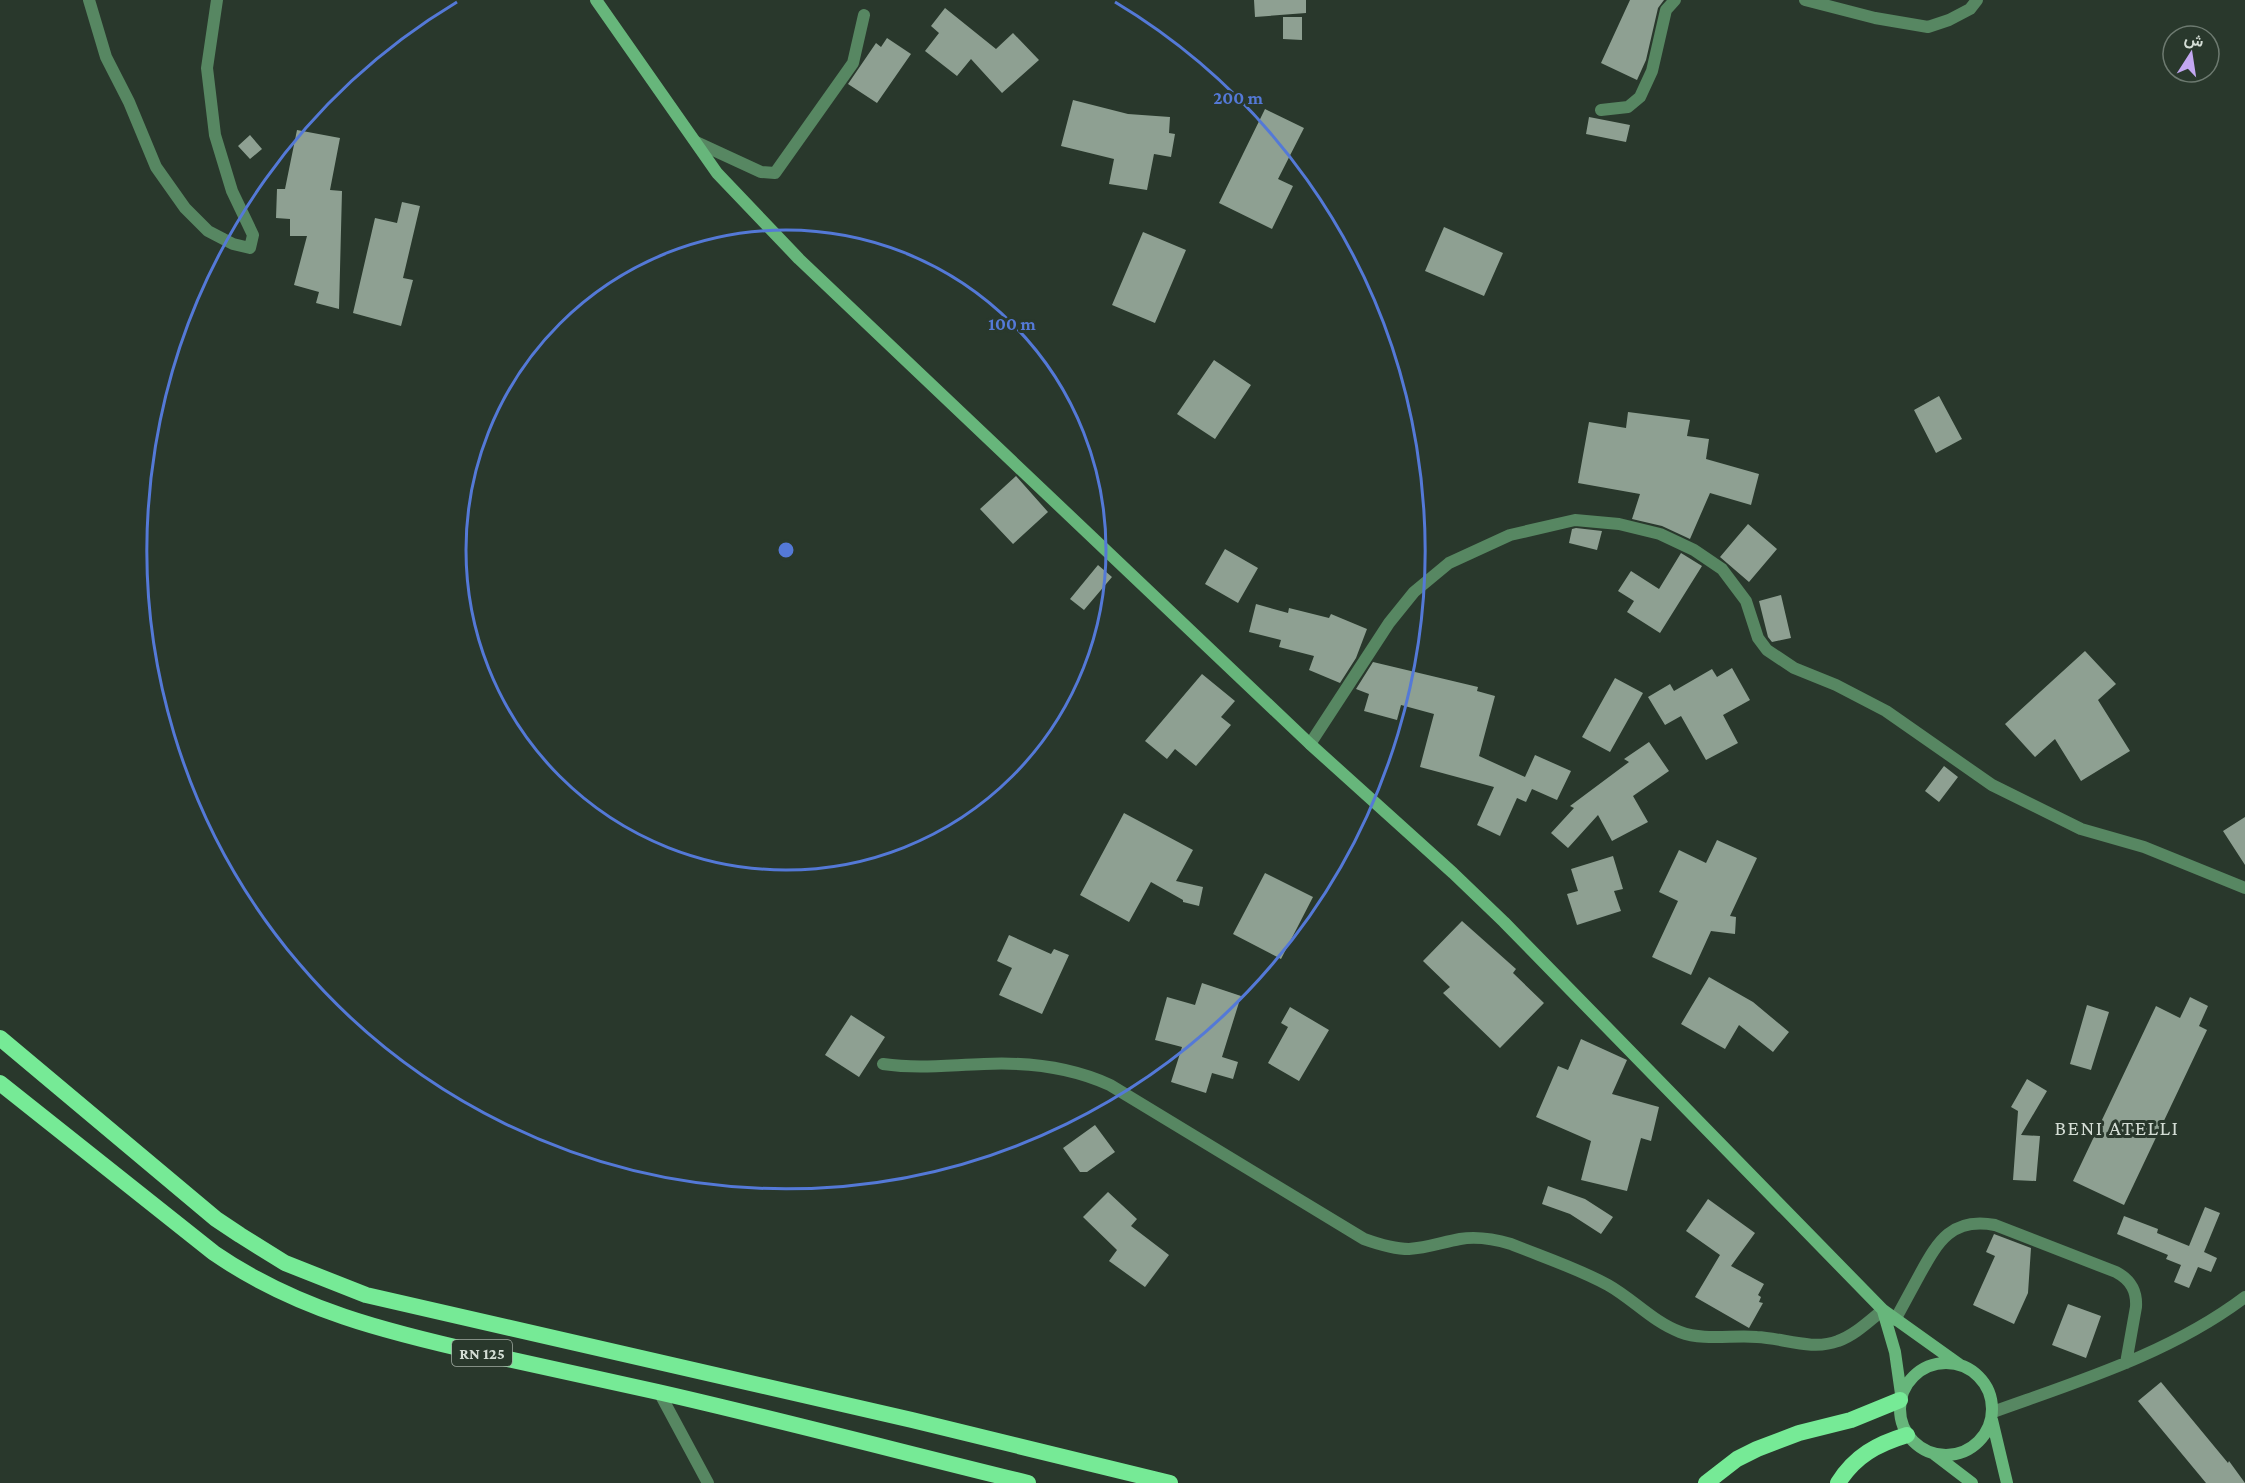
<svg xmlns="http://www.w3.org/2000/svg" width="2245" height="1483" viewBox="0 0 2245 1483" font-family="'Crimson Pro',Vazirmatn,serif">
<rect width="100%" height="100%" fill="#29382c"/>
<path fill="#8ea092" d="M1254 0H1306V13L1255 17Z
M1630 0H1664L1658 8 1646 60 1637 80 1601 63Z
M945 8 996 49 1013 33 1039 60 1002 93 971 59 957 76 925 51 939 33 931 26Z
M1283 17H1302V40L1283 39Z
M887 38 911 54 877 103 848 84 876 43 881 47Z
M1073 100 1128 114 1170 117 1169 133 1175 134 1171 157 1154 154 1147 190 1109 184 1114 159 1061 146Z
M1265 109 1304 128 1278 179 1293 186 1272 229 1219 203Z
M1589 117 1630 125 1626 142 1586 134Z
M297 130 340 138 330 190 342 191 339 309 316 303 319 292 294 285 307 236H290V219L276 218 277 189H285Z
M250 135 262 149 250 159 238 146Z
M402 202 420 206 403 278 413 280 401 326 353 313 375 218 397 223Z
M1444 227 1503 253 1484 296 1425 271Z
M1143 232 1186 250 1155 323 1112 305Z
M1214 360 1251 385 1215 439 1177 414Z
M1939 396 1962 439 1936 453 1914 410Z
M1628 412 1690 420 1687 436 1709 439 1706 459 1759 474 1751 505 1710 493 1690 539 1662 526 1632 519 1640 494 1578 483 1589 422 1626 428Z
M1016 476 1048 512 1013 544 980 509Z
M1748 524 1777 549 1749 582 1720 557Z
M1576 528 1602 531 1597 550 1569 543 1572 529Z
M1225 549 1258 568 1238 603 1205 584Z
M1681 553 1702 566 1660 633 1627 612 1634 601 1618 591 1631 571 1659 589Z
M1098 565 1112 577 1084 610 1070 599Z
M1781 595 1791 638 1772 642 1768 637 1759 601Z
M1256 604 1288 613 1289 608 1329 618 1331 614 1367 629 1356 658 1340 683 1309 670 1314 656 1279 647 1281 640 1249 632Z
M2085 651 2116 684 2098 700 2130 751 2081 781 2055 739 2035 757 2005 724Z
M1373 662 1478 687 1477 691 1495 696 1479 756 1525 777 1535 755 1571 771 1557 800 1532 789 1526 802 1517 798 1500 836 1477 825 1494 787 1420 767 1434 714 1401 705 1397 720 1364 711 1369 694 1356 689Z
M1732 668 1750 700 1723 715 1738 743 1706 760 1681 716 1665 725 1648 697 1670 684 1674 691 1712 669 1717 677Z
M1202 674 1235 701 1221 717 1231 725 1196 766 1175 749 1167 759 1145 741Z
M1615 678 1643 693 1610 752 1582 737Z
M1649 742 1669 771 1633 796 1648 822 1612 841 1598 815 1568 848 1551 833 1574 808 1570 806 1629 762 1624 759Z
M1944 766 1958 777 1939 802 1925 791Z
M1124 813 1193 850 1176 881 1203 887 1199 906 1183 902V900L1151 882 1129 922 1080 895Z
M2245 817V865L2223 831Z
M1717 840 1757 858 1730 916 1736 917 1735 934 1711 931 1691 975 1652 957 1678 901 1659 892 1679 850 1706 863Z
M1613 856 1623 889 1614 891 1621 911 1577 925 1567 894 1578 891 1571 869Z
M1265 873 1313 897 1281 959 1233 934Z
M1462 921 1516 969 1513 973 1544 1003 1500 1048 1443 993 1450 987 1423 961Z
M1009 935 1051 954 1054 949 1069 955 1042 1014 999 995 1012 968 997 961Z
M1709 977 1753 1002 1789 1032 1773 1052 1739 1025 1725 1049 1681 1024Z
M1202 983 1241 996 1222 1057 1238 1062 1233 1079 1212 1073 1206 1093 1171 1082 1182 1047 1155 1040 1167 997 1195 1005Z
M2190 997 2208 1006 2199 1026 2207 1030 2124 1205 2073 1181 2156 1006 2180 1018Z
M2087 1005 2109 1012 2091 1070 2070 1064Z
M1290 1007 1329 1030 1299 1081 1268 1063 1288 1027 1281 1023Z
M851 1015 885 1037 859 1077 825 1055Z
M1581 1039 1627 1060 1612 1094 1659 1107 1651 1141 1641 1138 1627 1191 1581 1180 1591 1141 1536 1117 1558 1066 1568 1070Z
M2027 1079 2047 1091 2021 1135 2040 1136 2036 1181 2013 1180 2018 1111 2011 1107Z
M1095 1125 1115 1152 1087 1172H1080L1063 1148Z
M1548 1186 1585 1199 1613 1217 1601 1234 1570 1214 1542 1204Z
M1108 1192 1137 1219 1131 1226 1169 1255 1145 1287 1109 1261 1117 1250 1083 1217Z
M1708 1199 1755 1233 1731 1266 1764 1284 1758 1295 1761 1297 1759 1302 1763 1303 1749 1328 1695 1297 1720 1255 1686 1231Z
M2205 1207 2220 1213 2204 1252 2217 1258 2211 1272 2198 1267 2189 1288 2174 1282 2181 1265 2166 1259 2168 1255 2117 1234 2124 1216 2158 1229 2157 1233 2189 1246Z
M1994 1234 2031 1248 2028 1293 2014 1324 1973 1305 1995 1256 1986 1252Z
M2068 1304 2101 1316 2086 1358 2052 1345Z
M2161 1382 2228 1463 2229 1461 2245 1483H2206L2138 1401Z"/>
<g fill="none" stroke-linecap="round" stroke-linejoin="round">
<path stroke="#578762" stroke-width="12" d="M89 0 106 57 129 102 156 167 185 208 208 231 233 244 250 248 253 235 232 191 215 135 207 68 217 0
M1805 0 1875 18 1928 27 1949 20 1970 9 1977 0
M1601 110 1628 107 1640 97 1652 71 1666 10 1675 0
M696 142 761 172 775 173 853 63 864 15
M1310 744 1389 623 1414 592 1449 563 1510 535 1575 520 1619 524 1660 534 1694 550 1722 569 1746 601 1758 638 1767 650 1794 668 1836 685 1886 711 1992 785 2081 829 2144 847 2245 888
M883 1064C918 1069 949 1065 984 1064 1027 1062 1071 1067 1110 1085L1364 1239C1378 1244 1393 1249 1409 1249 1427 1248 1443 1242 1460 1239 1477 1236 1494 1239 1511 1244 1543 1257 1577 1268 1608 1285 1633 1299 1653 1322 1680 1332 1704 1341 1731 1335 1757 1337 1783 1338 1812 1351 1838 1341 1855 1335 1869 1321 1883 1310
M1895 1320C1903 1305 1912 1289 1920 1274 1938 1241 1952 1217 1995 1225L2116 1272C2131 1280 2137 1291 2136 1307L2126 1363
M659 1392 708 1483
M1993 1412C2079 1381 2171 1353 2245 1297"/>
<path stroke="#67b67b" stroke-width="12" d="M596 0 717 173 799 259 1310 744 1453 873 1504 922 1883 1310 1960 1365
M1883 1311 1895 1352 1901 1394
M1900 1409a46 46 0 1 1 92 0a46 46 0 1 1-92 0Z
M1992 1420 2007 1483
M1934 1454 1972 1483"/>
<path stroke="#76ea96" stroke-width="16" d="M0 1038 216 1219 240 1235 285 1263 366 1295 912 1420 1170 1483
M0 1083 214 1253C297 1310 387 1332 485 1354 542 1366 600 1379 658 1392 781 1420 905 1453 1028 1483
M1706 1483 1737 1459 1757 1449 1799 1433 1851 1420 1900 1400
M1838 1483C1855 1456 1877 1444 1907 1435"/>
</g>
<g fill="none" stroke="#5479d7" stroke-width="3">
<circle cx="786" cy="550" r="320"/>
<path d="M1115 2A639 639 0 1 1 457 2"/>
</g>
<g text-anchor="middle" stroke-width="6" stroke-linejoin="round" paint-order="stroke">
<rect fill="#29382c" stroke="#a1aca2" stroke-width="1.5" x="452" y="1340" width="60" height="26" rx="4.5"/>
<g font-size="16" font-weight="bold" fill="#d4ddd5">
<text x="482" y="1359">RN 125</text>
</g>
<g font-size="21" letter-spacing="1.5" fill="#d4ddd5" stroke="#29382c">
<text x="2117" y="1135">BENI ATELLI</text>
</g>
</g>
<circle cx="786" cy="550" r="9" fill="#5479d7" stroke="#29382c" stroke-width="3"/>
<g font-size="18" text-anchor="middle" font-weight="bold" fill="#5479d7" stroke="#29382c" stroke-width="6" stroke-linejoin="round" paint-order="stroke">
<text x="1238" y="104">200 m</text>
<text x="1012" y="330">100 m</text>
</g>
<g transform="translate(2191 54) rotate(12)"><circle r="28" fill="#29382c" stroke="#6d7a70" stroke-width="1.5"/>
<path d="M0-4.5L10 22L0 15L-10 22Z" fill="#c3a7f2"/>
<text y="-9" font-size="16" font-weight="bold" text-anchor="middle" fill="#d4ddd5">ش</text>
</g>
</svg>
